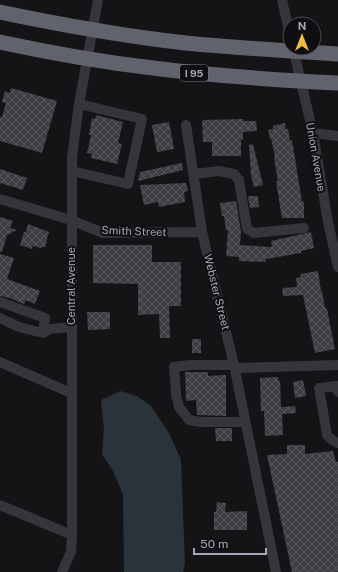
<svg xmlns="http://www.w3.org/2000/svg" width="338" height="572" viewBox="0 0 338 572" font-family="'Public Sans',sans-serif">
<defs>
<pattern id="building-cross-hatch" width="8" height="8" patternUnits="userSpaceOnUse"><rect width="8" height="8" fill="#3e3e43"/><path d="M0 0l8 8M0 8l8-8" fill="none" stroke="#57575c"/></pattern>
</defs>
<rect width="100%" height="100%" fill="#141416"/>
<path fill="#2a323a" d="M120 391 137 396 151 406 169 433 181 460 185 564 183 572H124L123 495 113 471 102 454 104 429 101 400Z"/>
<path fill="url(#building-cross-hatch)" d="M11 88 57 101 42 153 0 141V117H2L6 103 2 102 5 91 10 93Z
M96 115 123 122 118 143 122 144 117 164 91 158 92 154 87 153 91 135H89L92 118 95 119Z
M243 119V121H256L257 131 243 132V140H241V156H212V142H203L202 121H203V120Z
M169 122 174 149 157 152 152 125Z
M285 123 286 129H288L290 141 292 140 302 202 304 201V218H282L276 181H278L274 158 275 157 271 138 270 139 268 130 273 129V126Z
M253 144 263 185 254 187 251 175 249 145Z
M182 163 183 170 138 181 140 172Z
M0 169 27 178 23 190 0 183Z
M186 183 188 191 184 192 185 202 159 207 158 202 144 205 140 185Z
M248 196H258L259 207 250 208Z
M236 201 241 232 240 245 272 247 271 241 311 232 314 248 301 251V253L266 259V262L239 261V257L226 256 228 230H226L224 216H222L220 203Z
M0 217 13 221 10 228 17 230 7 235 2 252H0Z
M28 224 49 232 45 247H42L41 248 33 246 32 249 20 245 24 232H26Z
M93 245H152V262H181V306H169L170 338H160L159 314 138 315V284L93 283Z
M0 254 14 258 7 279 40 291 35 304 26 300 24 304 10 298 0 296Z
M318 271 321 291H322L325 308 327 309 335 349 315 353 303 295 283 296 282 288 297 287 296 278 301 277 300 274Z
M87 312H110V329L88 330Z
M192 339H201V353H192Z
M185 372H208V376L226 375V416L197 415 196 400 186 401Z
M278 377V381L280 380 281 407 295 406 296 413 282 414 283 435 265 436 264 411H261L260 378Z
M303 380 306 396 295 398 293 382Z
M215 428H232V441H216Z
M287 445H305V454L333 451 336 462H338V572H292L267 455 287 454Z
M217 502 226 503 225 512 247 511V530H214V512H216Z"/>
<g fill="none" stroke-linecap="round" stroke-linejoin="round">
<path stroke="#35353b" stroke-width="10" d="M282 0 290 35
M293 48 313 133 328 222 338 267
M186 125 202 232 234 365 276 572
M313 133 338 136
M72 171 128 184 142 119 79 104
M194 174 219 171 234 174 239 180 247 229 254 233 304 228
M0 199 71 220 103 233 202 232
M0 302 45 318 43 333
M0 318 19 327 43 333 50 329 71 327
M0 362 71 393
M234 365H190L174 367 176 394 179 407 189 420 201 422H245
M235 368 338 365
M338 392 337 386 319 388 327 435 332 440 338 443
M0 505 72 535
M62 572 71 552 72 535V157L79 104 98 0"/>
<path stroke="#61636c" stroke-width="15" d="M0 12C62 25 124 36 186 43 237 48 287 51 338 54
M0 42C51 53 102 62 153 68 214 76 276 80 338 83"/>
</g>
<g text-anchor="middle" stroke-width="4" stroke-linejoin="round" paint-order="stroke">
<rect fill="#0f0f11" stroke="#787b84" stroke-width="1" x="180" y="65" width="28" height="16" rx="3"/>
<g font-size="10" font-weight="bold" fill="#a5a9b6">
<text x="194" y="77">I 95</text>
</g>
<g font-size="11" fill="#a5a9b6" stroke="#0f0f11">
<text transform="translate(316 157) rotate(80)" y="4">Union Avenue</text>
<text transform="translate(134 231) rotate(2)" y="4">Smith Street</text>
<text transform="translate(71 286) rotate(-90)" y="4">Central Avenue</text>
<text transform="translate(217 292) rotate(76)" y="4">Webster Street</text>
</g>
</g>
<g transform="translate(302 36)"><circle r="19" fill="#0f0f11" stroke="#4b4d53"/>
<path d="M0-3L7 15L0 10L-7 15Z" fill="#f5c02d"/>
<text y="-6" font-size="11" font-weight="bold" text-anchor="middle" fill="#a5a9b6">N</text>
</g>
<path d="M194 548v6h72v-6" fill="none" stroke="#a5a9b6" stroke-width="2"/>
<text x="200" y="548" font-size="12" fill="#a5a9b6" stroke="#0f0f11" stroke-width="3" paint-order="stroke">50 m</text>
</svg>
